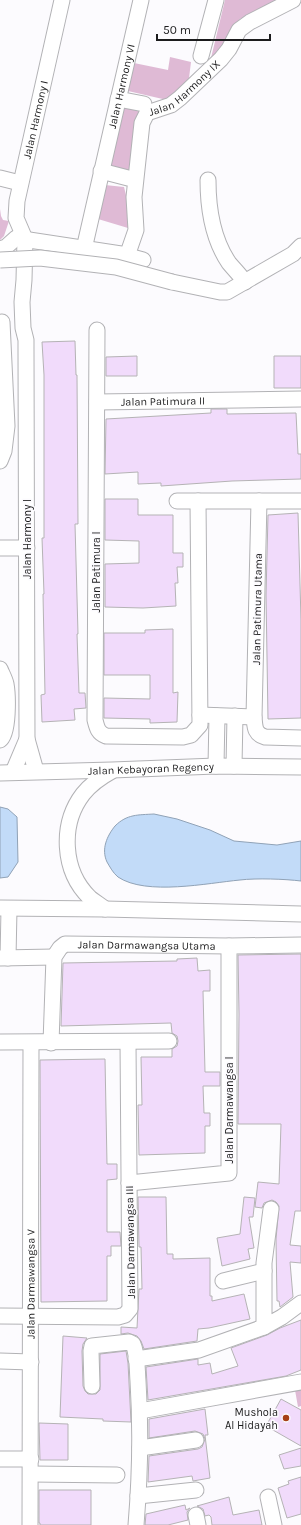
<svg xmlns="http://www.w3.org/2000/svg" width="301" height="1525" viewBox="0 0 301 1525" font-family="Karla,sans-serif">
<rect width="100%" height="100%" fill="#fcfbfe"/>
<path fill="#dfbad5" d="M225 0H278L240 19 221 48 211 58Z
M170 57 191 62 189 78 167 100 128 91 134 63 168 70Z
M127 107 137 108 139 112 129 173 108 168 122 110Z
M105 185 124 187 131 215 128 228 98 219Z
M0 209 1 216 3 220 9 221 4 236 0 240Z
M301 1389V1406L298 1407 295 1390Z"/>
<path fill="#c2dbf8" stroke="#90a2b6" d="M0 807 8 809 17 817 18 862 8 877 0 878Z
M154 814 177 819 210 830 234 841 277 845 301 841V881C285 879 256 878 240 880 208 883 146 896 118 877 113 873 110 867 107 862 101 849 107 836 115 826 127 814 138 815 154 814Z"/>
<path fill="#f1dbfb" stroke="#b5b3b5" d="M75 341 76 375H77L78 524H75L78 634H77L79 693H85L86 708 74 709 75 720 42 722 41 695 45 694 43 594H44L42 538H44V375L42 342Z
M137 356V376H106V357Z
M274 356H301V388H274Z
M211 409H227V414L296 413 298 454H301V479L232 481 161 486V483L138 484V472L105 474 106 419 211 413Z
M105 499H138V515H173V553H183V567H177L178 583H175L176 606 143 608 105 607V564L139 563V541L105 540Z
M298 513 301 620V718L268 719 266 595 268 515Z
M173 629V693L178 692 177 722 150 723V719L104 718V698L150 699V675H104V633H145V630Z
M301 954V1211H295L290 1245 301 1246V1263L290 1262 293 1297 280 1307 279 1301H277L276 1239 279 1206 276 1202 272 1200 264 1203 262 1208 255 1207 258 1182 279 1184 281 1124H238L239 1014 238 955Z
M197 958 198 971 210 970V991H203L205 1072H220V1086H203L204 1113H210V1126H205V1153L139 1155 138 1105H142L141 1057H172V1049L177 1046 178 1041 177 1036 172 1033 171 1023 61 1026 63 963 177 961V959Z
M105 1059 107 1164H117V1179L107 1180V1232H120L121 1246H111V1256H107V1301L41 1302 40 1060Z
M138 1197H166L167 1254H173V1259L210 1258V1296H212V1301L244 1294 250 1319 209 1328 198 1329 197 1341 144 1349 141 1341 137 1336 128 1333 121 1334V1327L137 1328 139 1289H142L141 1247H139Z
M244 1197 255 1198 253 1217H249L254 1248 248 1249 250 1259 222 1266 217 1238 240 1234Z
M301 1320V1370L286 1376 148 1400 146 1367 198 1359V1365L210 1363 212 1374 238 1366 231 1348 267 1335 280 1328Z
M63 1336 87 1338 83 1344 82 1351 83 1386 85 1391 88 1394H96L100 1390V1354L126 1351 128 1363 131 1422 103 1421V1419L60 1417Z
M281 1399 301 1410V1446L266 1426Z
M205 1409 208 1435H205L210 1478 193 1481 192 1476 148 1482 149 1456 198 1449 202 1447 205 1439 203 1434 195 1431 149 1438V1419Z
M39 1423 68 1424V1460H40Z
M301 1448V1466L284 1469 279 1455Z
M301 1477V1514L287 1518 278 1488 289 1484 288 1481Z
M39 1490H91V1525H40V1523H39Z
M229 1497 233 1515 259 1510 262 1525H212L211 1517 209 1515 205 1516 203 1509 197 1506Z
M185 1505 186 1510 190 1508 187 1512 188 1520 168 1525H145L146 1514Z"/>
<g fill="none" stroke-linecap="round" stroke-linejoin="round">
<defs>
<g id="minor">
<path d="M201 56 216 0"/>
<path d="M118 99 144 104"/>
<path d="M101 171 128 178"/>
<path d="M0 178 20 183"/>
<path d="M208 180C208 209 212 238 229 263 234 269 240 275 245 282"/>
<path d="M0 249 6 247 16 238 121 254 143 260"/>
<path id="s1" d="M84 249 141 0"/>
<path id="s2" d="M127 256 136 230 134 197 142 123 147 113 171 105 180 98 221 59 229 49 239 30 250 22 293 0"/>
<path d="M172 282 220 292H227L293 254 301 246"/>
<path d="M97 330 95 720C97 728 98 733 106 736L183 737 191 735 200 725 198 501"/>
<path id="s3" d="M97 402 301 399"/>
<path d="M0 461 4 451 7 426 2 322"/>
<path d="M177 501H301"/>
<path d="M259 501 254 717C255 726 254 734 265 737L301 738"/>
<path d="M0 548H27"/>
<path d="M0 669C2 674 5 679 6 684 8 695 9 734 0 740"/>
<path d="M200 715 254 717"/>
<path d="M216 766 217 716"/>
<path d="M234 766 235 716"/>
<path id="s4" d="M36 771 27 739 26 349V340L23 328 22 302 24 280 25 239 16 218 17 201 62 0"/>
<path d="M13 772 27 739"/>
<path id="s5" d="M0 773 112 770 216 766 301 767"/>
<path d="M0 908 105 909 301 914"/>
<path d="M105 909C100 905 95 902 90 898 62 871 60 824 83 794 91 784 101 777 112 771"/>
<path d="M0 958 54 957"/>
<path d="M8 958 9 909"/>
<path d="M0 1042 169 1041"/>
<path id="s6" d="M51 1043 54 957 60 948 65 944 229 946 301 945"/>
<path d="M129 1183 229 1173V946"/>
<path d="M271 1209 264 1263V1327L282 1317 301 1303"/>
<path d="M223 1281 264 1271"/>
<path d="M0 1316 118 1317 125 1315 130 1309 128 1042"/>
<path d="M136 1359 199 1350 264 1327"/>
<path d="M0 1361 31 1362"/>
<path d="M92 1386 91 1351 92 1346 129 1342 133 1344C138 1355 137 1370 138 1381 141 1429 140 1477 136 1525"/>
<path d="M140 1411 301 1382"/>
<path d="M140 1448 196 1440"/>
<path d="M0 1459H31"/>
<path d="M31 1474 117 1475"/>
<path d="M138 1496 196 1490"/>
<path d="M268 1497 274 1525"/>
<path d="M196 1515 198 1525"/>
<path id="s7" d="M30 1525 31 1043"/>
</g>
</defs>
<use href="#minor" stroke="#b2b2b5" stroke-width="17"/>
<use href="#minor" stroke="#fff" stroke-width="15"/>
<defs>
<path id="minor-bridge" d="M0 260 40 258 116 267 172 282"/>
</defs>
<use href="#minor-bridge" stroke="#b2b2b5" stroke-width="17" stroke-linecap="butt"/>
<use href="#minor-bridge" stroke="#fff" stroke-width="15"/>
</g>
<circle fill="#a64016" stroke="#fcfbfe" stroke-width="1.5" cx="286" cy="1418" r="4"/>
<g text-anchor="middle" stroke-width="3" stroke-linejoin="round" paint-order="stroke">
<g font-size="11" fill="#1c1c1d" stroke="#fcfbfe">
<text dy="4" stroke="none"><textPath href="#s1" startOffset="167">Jalan Harmony VI</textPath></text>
<text dy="4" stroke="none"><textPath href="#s2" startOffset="192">Jalan Harmony IX</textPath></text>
<text dy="4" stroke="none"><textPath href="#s4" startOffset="657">Jalan Harmony I</textPath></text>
<text dy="4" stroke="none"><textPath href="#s3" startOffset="66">Jalan Patimura II</textPath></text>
<text transform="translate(27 539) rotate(-90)" y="4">Jalan Harmony I</text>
<text transform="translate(96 572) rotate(-90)" y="4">Jalan Patimura I</text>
<text transform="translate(257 609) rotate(-89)" y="4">Jalan Patimura Utama</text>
<text dy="4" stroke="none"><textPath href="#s5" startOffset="151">Jalan Kebayoran Regency</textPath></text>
<text dy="4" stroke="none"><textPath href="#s6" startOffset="185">Jalan Darmawangsa Utama</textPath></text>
<text transform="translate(229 1110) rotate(-90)" y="4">Jalan Darmawangsa I</text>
<text transform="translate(130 1242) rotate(-91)" y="4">Jalan Darmawangsa III</text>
<text dy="4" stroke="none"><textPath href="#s7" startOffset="241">Jalan Darmawangsa V</textPath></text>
</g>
<g font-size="11" fill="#1c1c1d" stroke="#fcfbfe" text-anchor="end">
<text x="278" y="1416">Mushola<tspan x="278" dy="13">Al Hidayah</tspan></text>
</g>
</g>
<path d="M157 34v6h113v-6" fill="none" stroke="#1c1c1d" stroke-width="2"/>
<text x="163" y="34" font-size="12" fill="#1c1c1d" stroke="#fcfbfe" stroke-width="3" paint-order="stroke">50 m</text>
</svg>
